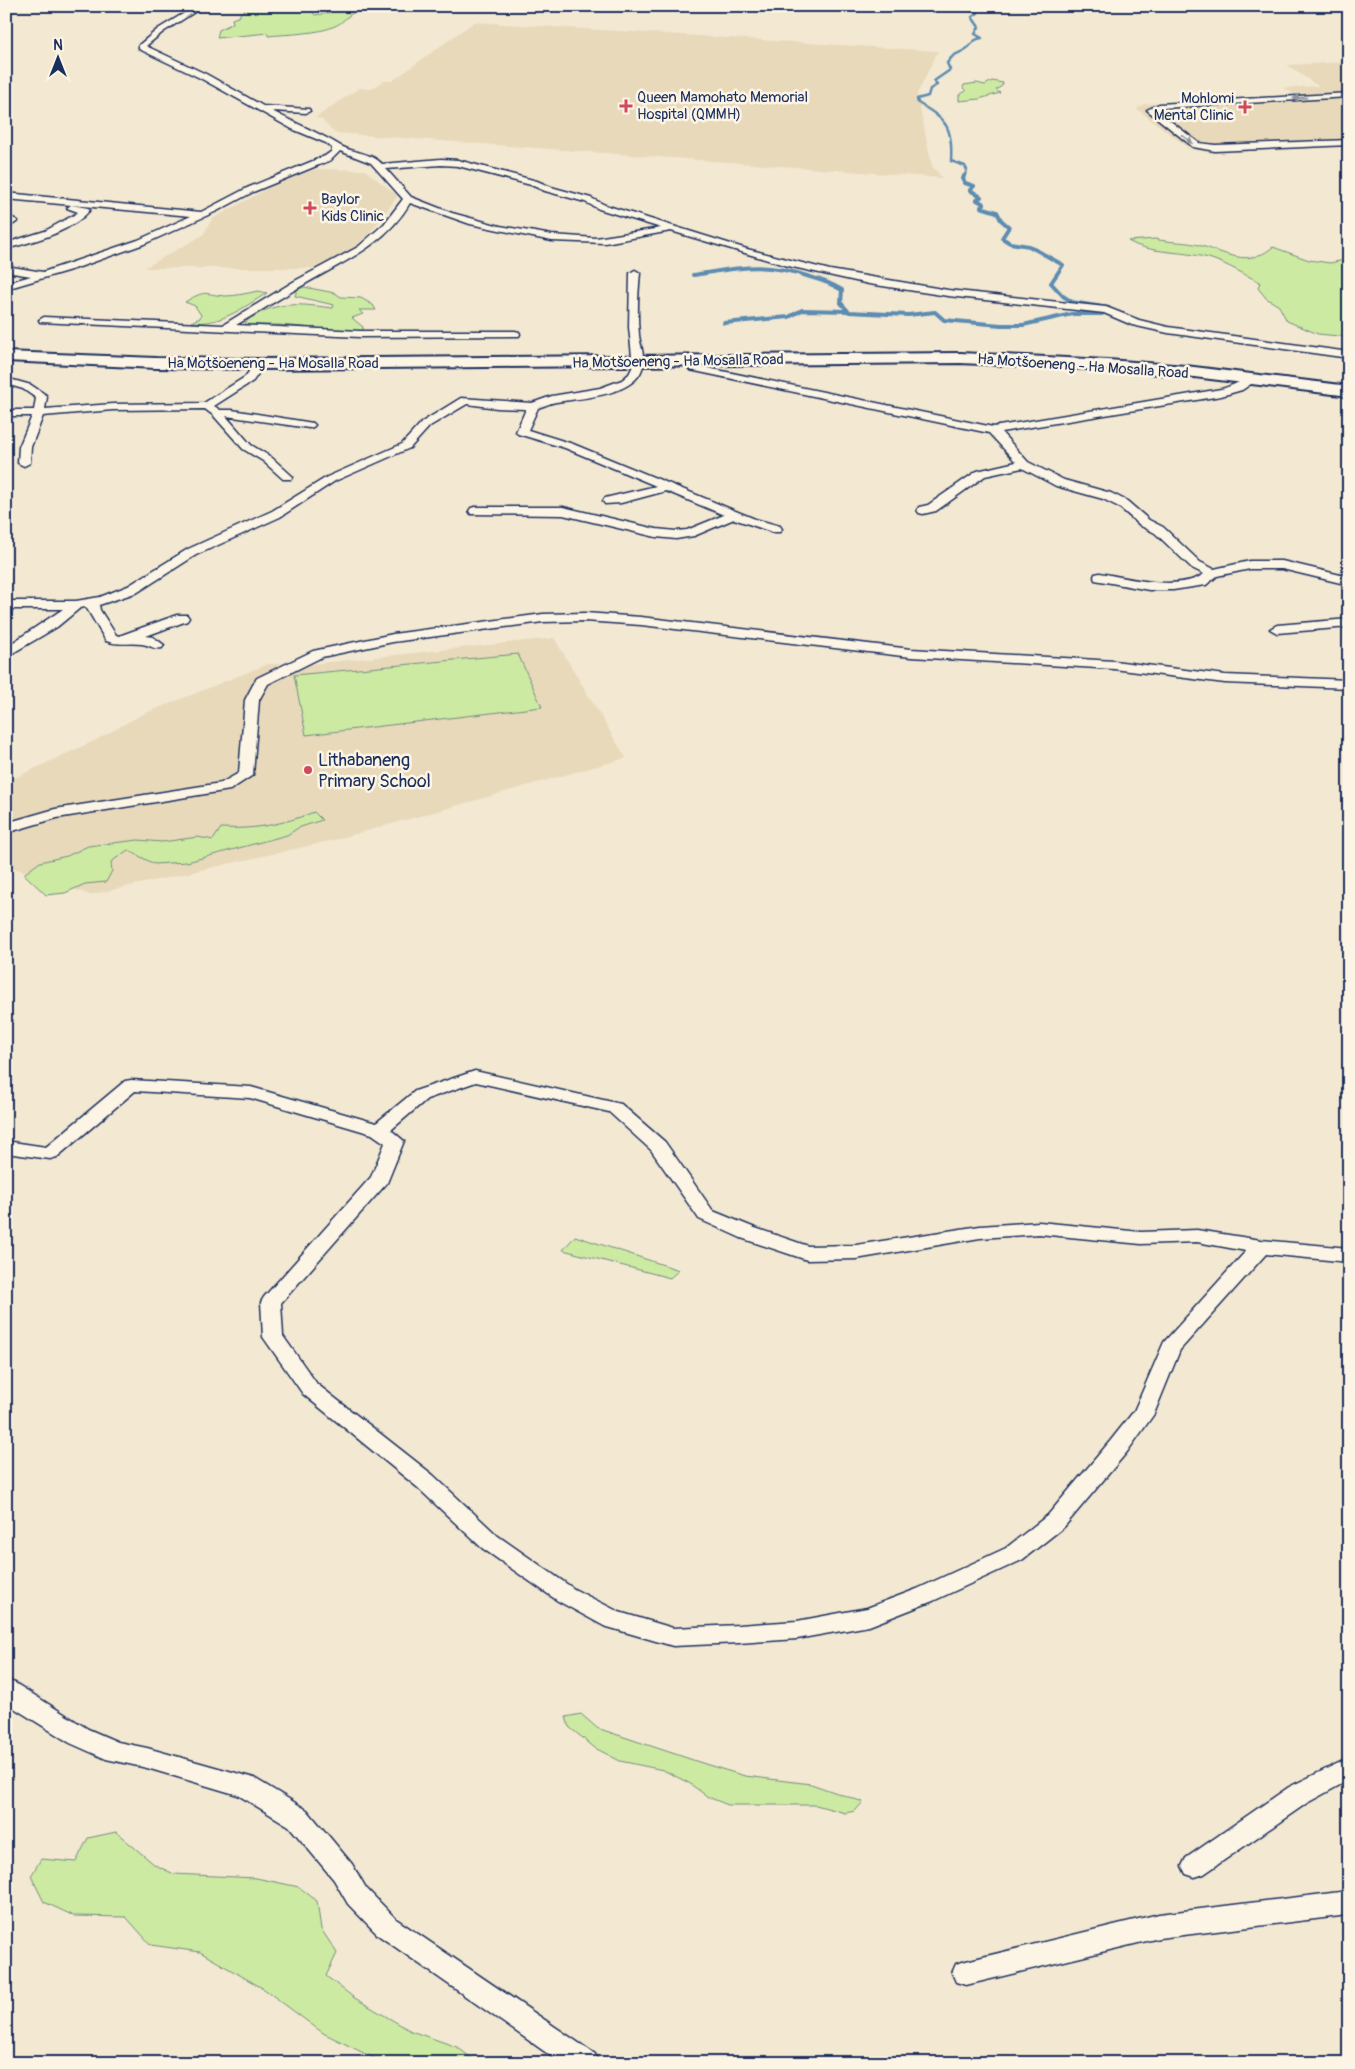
<svg xmlns="http://www.w3.org/2000/svg" width="1355" height="2069" viewBox="0 0 1355 2069" font-family="Pangolin,sans-serif">
<rect width="100%" height="100%" fill="#f3e8d2"/>
<filter id="ink" filterUnits="userSpaceOnUse"><feTurbulence type="fractalNoise" baseFrequency=".02" numOctaves="2"/><feDisplacementMap in="SourceGraphic" scale="10" xChannelSelector="R" yChannelSelector="G"/><feConvolveMatrix kernelMatrix="1 2 1 2 8 2 1 2 1" color-interpolation-filters="sRGB"/></filter>
<g filter="url(#ink)">
<path fill="#e8d9bb" d="M474 22 938 51 917 94 932 166 942 178 335 133 321 119 315 118 359 88 371 89 384 81H392Z
M1349 62V146L1212 153 1190 149 1137 109 1144 104 1288 96 1293 93 1283 88 1318 86 1287 65Z
M316 169 365 170 398 196 369 234 354 248 316 268H144L203 235 212 219 278 183Z
M554 638 626 758 334 840 90 895 6 865V782L96 740 141 715 268 664H312Z"/>
<path fill="#cceaa2" stroke="#748c80" d="M253 6H316L313 13 315 15C332 13 340 7 358 10 347 15 343 23 335 26 319 34 287 34 268 36V33L217 38 219 30 233 23 232 19 240 16V13Z
M992 81 1003 83 1002 86 996 90 1000 93 979 99 959 101V95L966 91 963 88 964 85 977 83 985 85Z
M1155 239C1170 243 1187 241 1202 246 1219 251 1242 263 1259 255 1264 254 1269 250 1273 247L1309 260 1330 263 1349 259V337L1318 334 1287 321 1279 306 1266 298 1258 288 1260 282C1240 273 1222 260 1200 256 1176 251 1148 253 1128 241Z
M304 287 335 293 341 297 361 298 373 305 376 310H359L363 314 352 318 363 327V332L279 325H245C247 319 251 318 256 315 281 300 306 305 333 308L334 305 295 296 297 290Z
M258 291 267 293C244 307 220 326 191 322L200 318 201 315 195 306 185 302C208 288 204 295 226 296 236 296 248 293 258 291Z
M518 654 542 707 306 735 294 675Z
M314 812 322 820 298 828 287 835 187 862 154 864 128 850 111 862 112 871 106 882 85 884 65 893 46 895 24 874 40 862 67 856 88 846 138 840 162 842 198 837 213 840 221 828C254 830 284 824 314 812Z
M575 1236 679 1270 670 1278 563 1250Z
M581 1714 597 1728 705 1764 745 1776 811 1784 863 1802 855 1811 845 1813 816 1805H728L708 1797 689 1783 663 1770 620 1761 595 1748 569 1727 566 1717Z
M116 1832 155 1865 174 1874 256 1878 299 1887 317 1901 321 1929 337 1953 326 1976 353 1997 411 2031 457 2047 478 2063H384L323 2033 264 1989 200 1952 151 1945 126 1917 74 1916 44 1902 31 1876 41 1859 76 1862 88 1838Z"/>
<g fill="none" stroke-linecap="round" stroke-linejoin="round">
<path stroke="#5c8cb1" stroke-width="2.5" d="M964 177 967 170 965 166 951 161C953 127 947 120 918 103L917 99 928 96 930 89 937 85 934 81 950 70 947 63C956 51 956 56 966 49 973 44 973 39 982 38L975 34 979 27 972 17 978 13 972 11 968 6"/>
<path stroke="#5c8cb1" stroke-width="4" d="M693 275C739 268 764 261 810 277 821 280 832 284 842 290L841 303 849 312 908 315 935 312 944 320 1001 325H1023L1072 314H1102L1109 308 1072 302 1063 296 1051 283 1063 265 1029 246 1010 243 1002 238 1009 227 1001 220 997 212 981 207 984 204 977 200 981 197 970 190 974 186 965 183 963 179 964 176
M724 323 789 317 802 310 848 311"/>
<defs>
<path id="street" d="M196 6H204L163 32 146 46 206 74 263 106 309 109 310 111 306 113 272 111C294 123 318 132 339 145 352 153 371 152 382 164L441 159 458 160 537 181 551 187 591 198 605 205 747 249 830 270 948 290 1106 307 1139 320 1168 327 1349 352V358L1168 333 1132 325 1104 313 948 296 869 284 788 266 671 231 605 243 552 241 470 224 410 203C384 246 346 260 305 284 282 297 259 312 236 325L360 331H515L519 332 520 334 519 336 360 337 40 322 39 320 44 317 223 325 293 282 358 247 384 224 403 199 371 163 340 151 331 160 253 192 217 211 144 244 74 269 6 289V283L31 276 6 272V266L43 272 138 240 191 216 6 199V193L201 212 247 188 325 156 332 151V148L326 143 292 129 200 78 139 49V45L158 29ZM441 165 458 166 531 185 545 191 585 202 599 209 661 228 596 238 552 235 500 226 452 213 411 197 386 169Z
M1349 93V97L1161 108 1156 110 1199 143 1215 145 1349 140V145L1215 151 1193 147 1147 110 1159 104Z
M71 205 88 208 90 210C70 233 34 241 6 249V243L45 231 74 215 78 212 67 208Z
M13 218 18 221 6 229V222Z
M635 270 640 273C638 293 637 314 639 335 640 345 645 355 643 365 638 396 580 398 556 402 550 403 544 406 538 408L528 430 573 444 755 519 780 526 782 529 780 532H772L734 519 694 536 676 539 656 537 563 515 471 514 469 511 471 508 475 507H563L656 529 676 531 687 530 724 515 666 491 621 503 605 504 603 501 605 498 656 486 565 448 518 434 516 432 526 409 497 408 467 404 430 426 410 448 335 481 280 517 196 555 138 592 99 605 100 610 116 635 119 636 177 615H187L189 618 187 621 146 636 153 637 164 645 162 648C154 650 150 645 142 644 128 642 120 646 106 641L86 607 80 608 57 627 6 657V647L63 609H6V601H76L100 597 128 586 188 549 272 511 327 477 402 444 422 422 461 398 532 403 552 396 600 388 622 380 629 374 633 366 629 327 630 273Z
M691 357 695 358 698 366 993 427 1221 389C1231 387 1248 376 1256 378L1257 380 1242 390 1221 396 1001 432 1028 462 1064 480 1111 493 1127 501 1149 520 1163 527 1200 562 1214 569 1250 561H1282L1349 577V585L1282 569H1250L1217 576 1206 585 1173 590H1149L1095 580 1094 577 1095 574 1100 573C1128 578 1179 592 1204 574L1192 568 1155 533 1141 526 1119 507 1103 499 1056 486 1022 468 985 476 936 511 923 514 919 513 917 510 919 507 928 505 977 471 1016 462 989 433 690 370 686 365V360Z
M260 361 265 364 253 381 214 406 220 410H232L313 423 315 425 313 427 309 428 226 416 251 445 271 457 291 475 293 477 291 479H283L263 461 243 449 213 415 205 409 113 410 43 416 31 447 30 463 24 466 18 463 19 447 32 416H6V410H34L36 398 23 389 6 384V378L31 385 46 395 47 397 45 409 113 404 204 403 245 377 256 362Z
M585 613 641 617 911 649 1114 661 1225 675 1349 680V688L1225 683 1114 669 911 657 641 625 585 621 543 622 393 642 322 657 268 684 259 700 253 775 230 790 57 818 6 833V823L55 809 221 783 239 773 245 700 255 681 257 678 313 651 393 634 543 614Z
M1349 619V627L1277 633 1270 629 1277 625Z
M475 1071 621 1104 665 1142 713 1211 755 1228 808 1246 856 1245 980 1226 1039 1222 1141 1232 1197 1230 1261 1240 1349 1248V1262L1266 1254 1180 1350 1154 1414 1127 1452 1064 1527 1022 1560 933 1601 869 1626 797 1639 739 1643 673 1646 604 1626 558 1601 482 1548 417 1487 303 1394 263 1337 261 1302 264 1297 371 1177 385 1143 372 1134 250 1098 135 1091 57 1157 50 1159 6 1153V1141L46 1147 125 1081 131 1080 251 1087 376 1123 415 1091ZM476 1082 609 1112 651 1150 699 1219 741 1238 807 1260 856 1259 980 1238 1039 1234 1141 1244 1197 1242 1246 1251 1164 1342 1134 1411 1111 1440 1048 1515 1006 1548 917 1589 867 1608 797 1621 739 1625 673 1628 619 1612 574 1589 498 1536 433 1475 317 1384 283 1336 281 1303 387 1183 404 1141 391 1130 427 1099Z
M6 1680 15 1683 88 1729 118 1742 147 1748 254 1778 307 1810 352 1864 366 1888 396 1919 595 2054 599 2063H561L378 1935 348 1904 334 1880 289 1826 238 1795 147 1768 106 1759 70 1743 6 1703Z
M1349 1758V1780L1307 1803 1204 1874 1195 1877 1186 1874 1182 1866 1186 1858 1289 1787Z
M1349 1889V1913L1340 1916 1159 1938 966 1985 956 1982 952 1973 956 1964 966 1961 1159 1914 1340 1892Z"/>
<path id="secondary" d="M6 352 156 358 260 359 960 353 1108 360 1186 366 1349 386V396L1186 376 1108 370 960 363 260 369 156 368 6 361Z"/>
</defs>
<use href="#street" stroke="#1b2f5e" stroke-width="3"/>
<use href="#secondary" stroke="#1b2f5e" stroke-width="4"/>
<use href="#street" fill="#fcf5e5" fill-rule="evenodd"/>
<use href="#secondary" fill="#fcf5e5" fill-rule="evenodd"/>
</g>
<defs><path id="oneway-solid" d="M-6-.8H1V-3.2L6.5 0L1 3.2V.8H-6Z" transform="scale(1.25)"/></defs>
<g fill="#8c92a2">
<use href="#oneway-solid" transform="translate(1300 98) rotate(177)"/>
<use href="#oneway-solid" transform="translate(1187 139) rotate(37)"/>
</g>
</g>
<g fill="#d1495b" stroke="#fcf5e5" stroke-width="2">
<path d="M623.5 98.5h5v5h5v5h-5v5h-5v-5h-5v-5h5z"/>
<path d="M1242.5 99.5h5v5h5v5h-5v5h-5v-5h-5v-5h5z"/>
<path d="M307.5 200.5h5v5h5v5h-5v5h-5v-5h-5v-5h5z"/>
<circle cx="308" cy="770" r="5"/>
</g>
<g text-anchor="middle" stroke-width="5" stroke-linejoin="round" paint-order="stroke">
<g font-size="15" fill="#1b2f5e" stroke="#fcf5e5" text-anchor="start">
<text x="637" y="102">Queen Mamohato Memorial<tspan x="637" dy="17">Hospital (QMMH)</tspan></text>
<text x="1234" y="103" text-anchor="end">Mohlomi<tspan x="1234" dy="17">Mental Clinic</tspan></text>
<text x="321" y="204">Baylor<tspan x="321" dy="17">Kids Clinic</tspan></text>
</g>
<g font-size="15" fill="#1b2f5e" stroke="#fcf5e5">
<text transform="translate(678 361) rotate(-1)" y="5">Ha Motšoeneng - Ha Mosalla Road</text>
<text x="273" y="368">Ha Motšoeneng - Ha Mosalla Road</text>
<text transform="translate(1083 366) rotate(4)" y="5">Ha Motšoeneng - Ha Mosalla Road</text>
</g>
<g font-size="18" fill="#1b2f5e" stroke="#fcf5e5" text-anchor="start">
<text x="318" y="766">Lithabaneng<tspan x="318" dy="21">Primary School</tspan></text>
</g>
</g>
<rect width="1355" height="2069" fill="none" stroke="#fcf5e5" stroke-width="25"/>
<rect x="12" y="12" width="1330" height="2044" fill="none" stroke="#1b2f5e" stroke-width="2" filter="url(#ink)"/>
<g transform="translate(58 58)" stroke="#fcf5e5" stroke-width="4" paint-order="stroke">
<path d="M0-4L9 19L0 12L-9 19Z" fill="#1b2f5e"/>
<text y="-8" font-size="14" font-weight="bold" text-anchor="middle" fill="#1b2f5e">N</text>
</g>
</svg>
